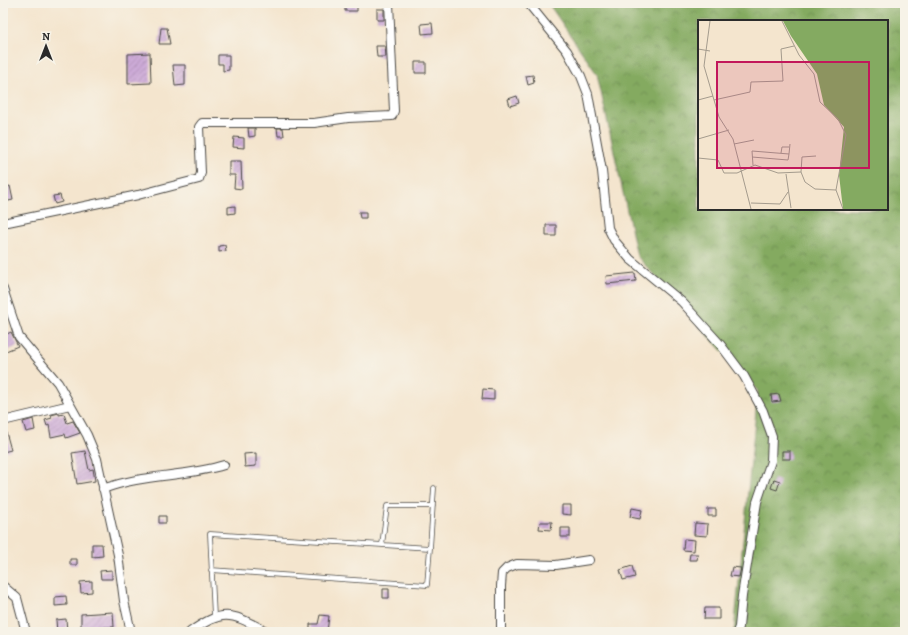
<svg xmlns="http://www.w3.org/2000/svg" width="908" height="635" viewBox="0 0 908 635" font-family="Alegreya,serif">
<defs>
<pattern id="forest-crowns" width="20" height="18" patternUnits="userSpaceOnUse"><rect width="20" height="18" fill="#84aa61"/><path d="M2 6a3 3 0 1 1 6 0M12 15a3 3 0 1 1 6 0" fill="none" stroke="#6c8b50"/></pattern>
<pattern id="building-hatch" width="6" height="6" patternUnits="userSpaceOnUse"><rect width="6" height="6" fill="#cdabd8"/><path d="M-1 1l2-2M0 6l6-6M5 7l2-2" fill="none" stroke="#a78baf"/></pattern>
</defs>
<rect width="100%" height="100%" fill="#f7f3e8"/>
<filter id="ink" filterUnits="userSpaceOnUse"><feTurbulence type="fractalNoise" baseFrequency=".025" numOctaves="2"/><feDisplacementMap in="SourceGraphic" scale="8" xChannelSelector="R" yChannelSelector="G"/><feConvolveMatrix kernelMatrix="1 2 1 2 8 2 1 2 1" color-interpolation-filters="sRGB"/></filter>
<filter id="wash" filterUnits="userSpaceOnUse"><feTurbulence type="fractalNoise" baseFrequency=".012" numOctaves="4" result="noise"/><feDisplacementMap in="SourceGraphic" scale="16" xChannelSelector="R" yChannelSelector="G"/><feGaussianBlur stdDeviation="0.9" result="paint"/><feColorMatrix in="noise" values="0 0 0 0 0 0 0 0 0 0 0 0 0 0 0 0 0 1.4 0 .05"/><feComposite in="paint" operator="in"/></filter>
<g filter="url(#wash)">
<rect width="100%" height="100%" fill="#f4e5ce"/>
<path fill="url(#forest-crowns)" stroke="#586a46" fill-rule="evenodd" d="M548 3H905V632H734L758 391 637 256 597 74ZM699 21H887V209H699Z"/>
<g id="blocks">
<path fill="url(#building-hatch)" d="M345 3H357V11H345Z
M377 9H384V20H377Z
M432 23 433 33 422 34 421 24Z
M161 28H167L170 44H159Z
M376 46H385L386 57H377Z
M150 53 151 83 128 84V54Z
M218 55H229V70L223 71V64H218Z
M415 62H426V73H415Z
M173 65H185V85L175 86Z
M533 75 534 83 528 85 526 76Z
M517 96 519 103 510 106 508 99Z
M248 128H255V136L249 137Z
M277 128H283L284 136H278Z
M234 137 244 138V148L233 147Z
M229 161H241L242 189 234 188 235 175H229Z
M10 186 13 200 4 202 3 188Z
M60 195 62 202 55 204 53 196Z
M235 206V213L228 214V207Z
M359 212H366V218H360Z
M546 225H556V236H546Z
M225 245 226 251 219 252V246Z
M635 273 636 281 607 284 606 276Z
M11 332 18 346 6 351 3 344V336Z
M483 389 494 390V400L482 399Z
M779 394 781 401 772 402 771 395Z
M59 413V415L64 414 67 423 73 421 80 433 66 438 65 434 51 437 49 425 47 426 45 420 52 418 51 415Z
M33 419 35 430 26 432 23 422Z
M3 432H6L11 450 3 452Z
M85 451 89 470 93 469 95 481 77 484 72 453Z
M782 451H790V459H782Z
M256 453V466L245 467 244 454Z
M774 479 780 481 777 490 771 488Z
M562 505H571V515L562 514Z
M632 508 642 510 640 519 630 517Z
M708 509H716V516H708Z
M159 516H166V523H159Z
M540 522H552L551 530 539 529Z
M695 523 708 524 707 536 694 535Z
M561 528H570V537H561Z
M684 539 695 540 694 551 683 550Z
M92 544H102L103 556 92 557Z
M690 554H698L697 560H689Z
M70 559H77V565H70Z
M632 566 635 577 623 580 620 570Z
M732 567 741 568 739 577 730 576Z
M112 570V579H101L100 571Z
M92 581V592L81 593 80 582Z
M383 589H389V598H383Z
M66 596 67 605 55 606V597Z
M705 608H719V619H704Z
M113 612 114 627 81 628V614Z
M320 615 329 616 327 632H310V624H318Z
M66 619 67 631 57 632 56 620Z"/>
</g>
</g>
<g filter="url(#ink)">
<use href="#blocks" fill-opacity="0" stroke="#494743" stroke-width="1"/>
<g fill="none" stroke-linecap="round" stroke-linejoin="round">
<defs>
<path id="lane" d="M382 545 387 506H433
M211 570 427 585 430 548
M214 617 210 534 430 548 434 488"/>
<path id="street" d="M528 3 567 51 581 76 588 94 602 171 608 228 614 240 630 259 682 302 720 344 744 376 763 411 772 436 771 461 757 502 742 596 739 627 737 632
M3 223 138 195 199 179 201 173 199 127 202 123H314L348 118 392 116 394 111 389 3
M3 289 19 337 58 383 87 435 97 459 118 555 124 601 131 632
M3 421 70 405
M103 489C142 474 185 477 224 465
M3 586 17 598 26 632
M190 632C225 607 232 614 268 632
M501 632V586L502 573 507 568 517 564 556 565 589 560"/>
</defs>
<use href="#lane" stroke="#494743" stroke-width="5.5"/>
<use href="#street" stroke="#494743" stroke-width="10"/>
<use href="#lane" stroke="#fff" stroke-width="4"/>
<use href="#street" stroke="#fff" stroke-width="8"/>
</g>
</g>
<g transform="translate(698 20)">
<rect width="190" height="190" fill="#f4e5ce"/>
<path d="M85 1H190V189H145L141 155 146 107 126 85 119 54 93 16Z" fill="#84aa61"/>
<path fill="none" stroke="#a49b8d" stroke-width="1" d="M12 1 6 46 21 97 35 119 53 189M84 1 101 35 116 54 122 82 140 99 148 115 138 170M0 29 12 31M0 80 15 76M16 80 52 72 53 62 85 61 83 29 96 26M0 119 31 110M36 124 56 120M83 133 84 127H91M54 137 90 140 91 134M0 138 20 140 26 153H39L57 145 80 153 103 152 107 162 117 169 138 170 145 189M55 145 54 131 91 134 92 124M103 152 104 137 118 136M88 154 93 188M53 183 82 184 90 172"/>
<path fill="#c2185b" fill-opacity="0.15" stroke="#c2185b" stroke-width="2" d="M19 42H171V148H19Z"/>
<rect width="190" height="190" fill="none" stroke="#2b2b2b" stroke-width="2"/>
</g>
<rect width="908" height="635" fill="none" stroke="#f7f3e8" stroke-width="16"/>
<g transform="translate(46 46)" stroke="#f7f3e8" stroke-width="3" paint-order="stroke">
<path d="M0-3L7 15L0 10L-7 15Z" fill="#2b2b2b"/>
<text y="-6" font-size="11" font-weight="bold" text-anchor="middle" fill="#2b2b2b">N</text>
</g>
</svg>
